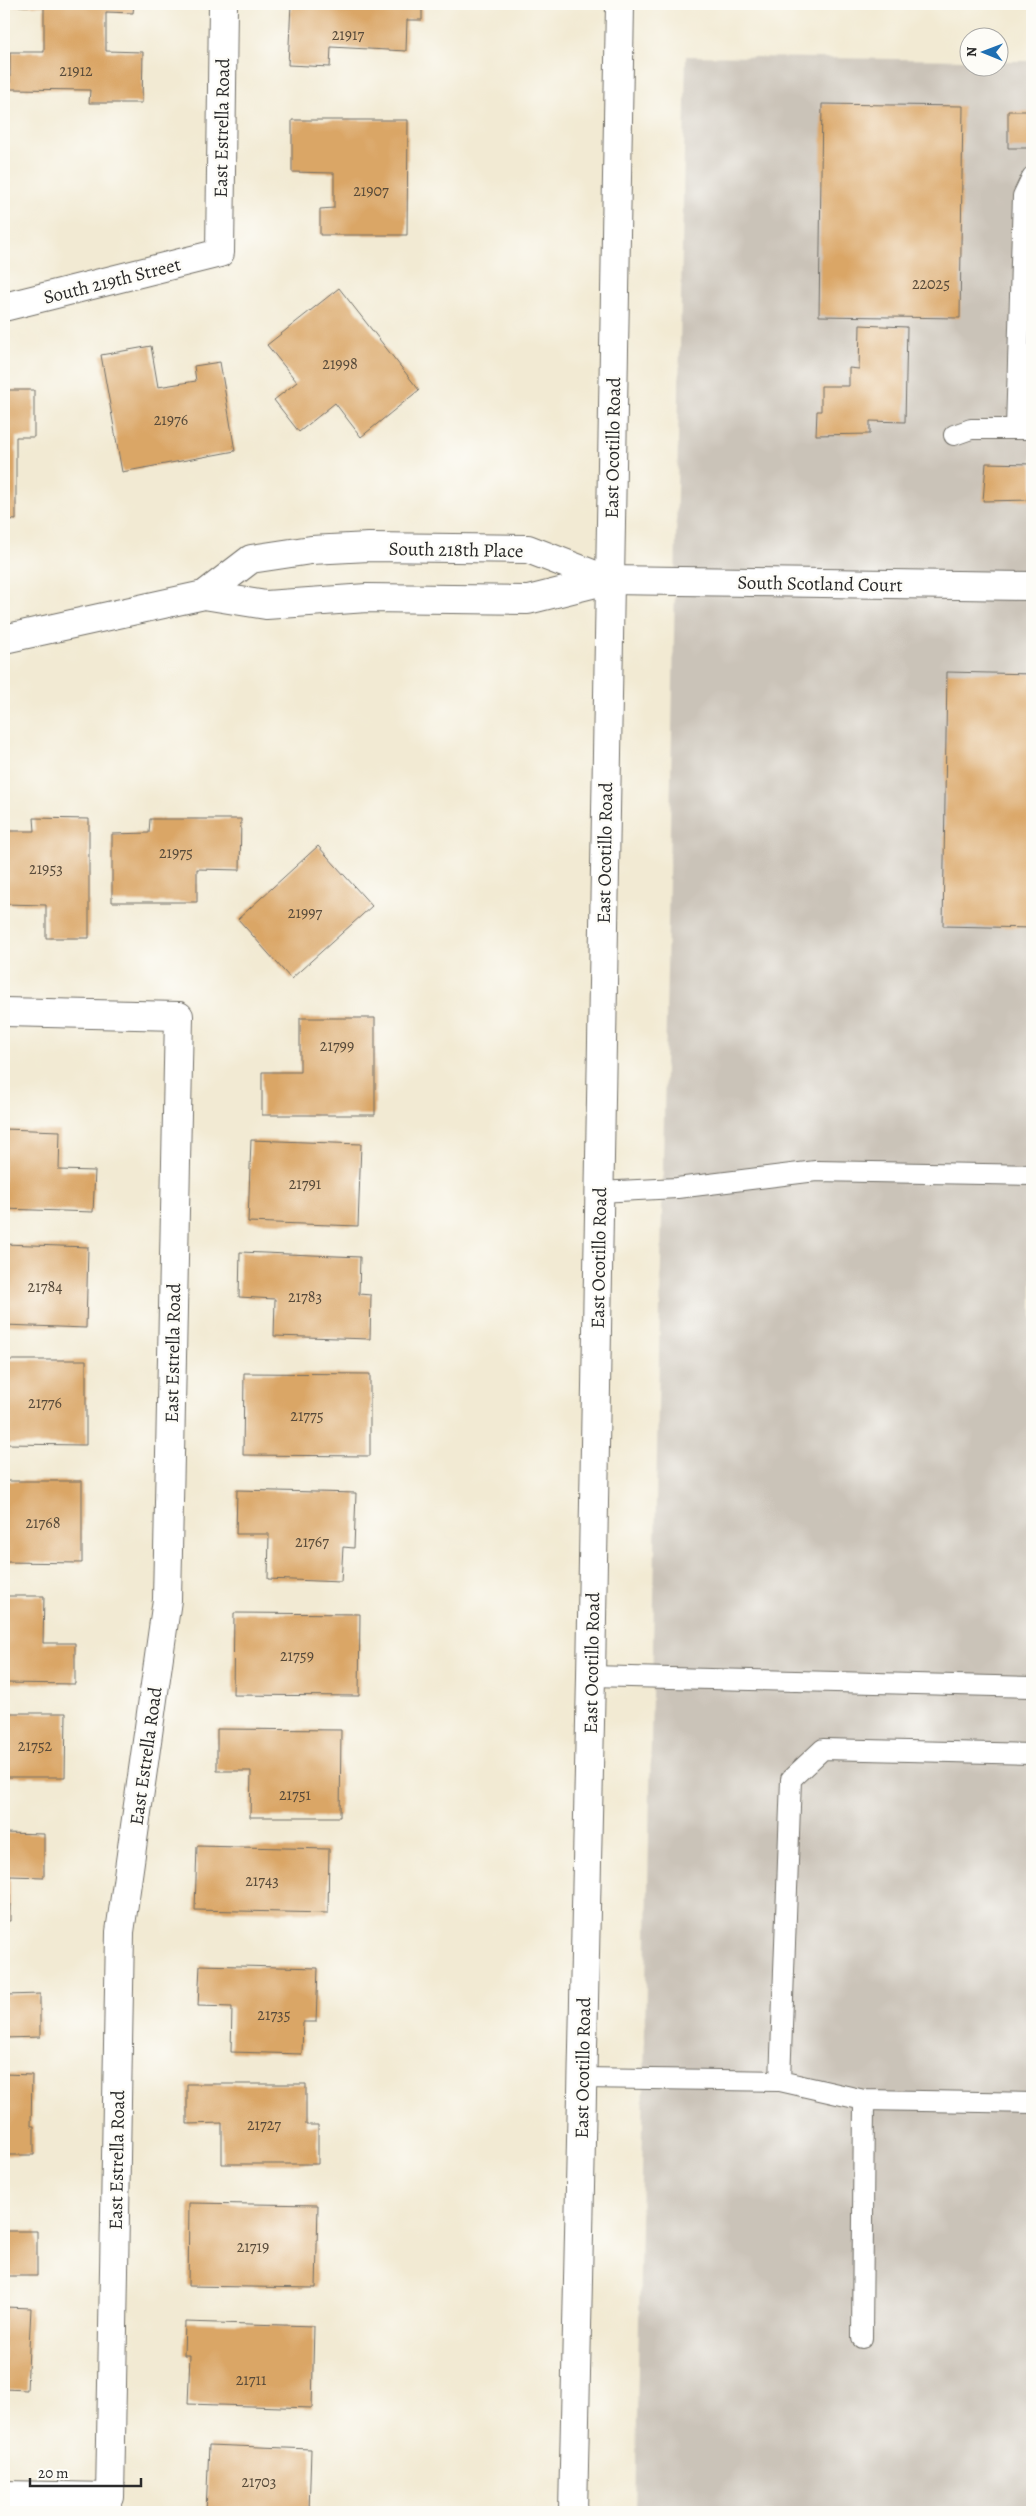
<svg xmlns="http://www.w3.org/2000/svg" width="1036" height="2516" viewBox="0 0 1036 2516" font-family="Alegreya,serif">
<rect width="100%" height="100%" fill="#fdfcf7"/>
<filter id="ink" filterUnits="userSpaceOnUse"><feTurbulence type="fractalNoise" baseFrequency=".02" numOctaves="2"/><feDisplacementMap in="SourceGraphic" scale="10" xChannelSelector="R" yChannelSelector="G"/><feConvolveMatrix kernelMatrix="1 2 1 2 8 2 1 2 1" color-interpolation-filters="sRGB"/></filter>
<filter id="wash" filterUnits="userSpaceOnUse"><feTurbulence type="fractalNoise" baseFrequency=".0096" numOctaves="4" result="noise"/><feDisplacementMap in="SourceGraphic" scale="20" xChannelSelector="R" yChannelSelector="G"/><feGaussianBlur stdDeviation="1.12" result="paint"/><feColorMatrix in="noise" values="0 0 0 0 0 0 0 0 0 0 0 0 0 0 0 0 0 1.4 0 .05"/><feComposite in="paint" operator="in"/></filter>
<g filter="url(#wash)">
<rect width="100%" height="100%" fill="#f2ead3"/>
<path fill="#cac3b8" d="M686 56 968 60V68H998L999 61H1032V2512H635Z"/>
<g id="blocks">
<path fill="#daa666" d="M12 4H134L133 13 106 12V51L143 52 142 103H89L90 90 10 89V52H44V6H12Z
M291 4H422V20H407L406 51 331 47 330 67 288 65Z
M822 104 963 106 960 318 819 316Z
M1008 111H1032V148H1008Z
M292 120H408L407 235H320V209L334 208V173L292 172Z
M339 288 419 390 361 437 335 403 299 432 274 400 297 382 267 345Z
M860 325 907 327 905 422 870 421V434L816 435 817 411H821V386H849V368L859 369Z
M151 346 158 387 196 381 194 366 220 362 235 451 122 472 101 355Z
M4 390H34V437H16V520L4 519Z
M986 463 1032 464V500L983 501Z
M947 672 1032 674V928L943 926Z
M34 818 89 819V938H46V905L4 904V831H35Z
M150 819H241L240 870 197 869V902H112V834L149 833Z
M318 846 372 906 291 979 238 919Z
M300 1018H375V1115H262V1072H300Z
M4 1129 60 1131 59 1170 95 1171 93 1212 4 1209Z
M251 1140 361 1144 358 1226 248 1222Z
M4 1244 88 1247 86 1328 4 1325Z
M240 1252 360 1257 359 1294 371 1295 370 1339 274 1336 275 1299 239 1297Z
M4 1360H86V1445L4 1444Z
M244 1373 370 1374V1456L243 1455Z
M4 1481H82V1563L4 1562Z
M237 1490 356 1493 354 1548 343 1547 341 1582 268 1579 269 1534H236Z
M4 1596H44L43 1643H75V1684L4 1683Z
M234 1613 360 1614 359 1696 233 1695Z
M4 1713H66L65 1777H4Z
M217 1729 341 1730 340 1817H250L251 1771H217Z
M4 1833 44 1834V1877L10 1876V1921H4Z
M197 1846 329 1849 328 1913 195 1910Z
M4 1957H6V1995L40 1994V2037L4 2038Z
M200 1965 318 1968 316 2022H303L302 2054 231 2052 232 2007 198 2006Z
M4 2074 32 2075 31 2126H34V2155H4Z
M187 2084H306V2125H318V2164H222V2123L187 2124Z
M189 2203 318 2205 316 2288 188 2286Z
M4 2231H37V2276H4Z
M4 2307 31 2308 27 2390 4 2389Z
M185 2322 314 2326 312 2408 188 2404 190 2355H184Z
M209 2445 311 2449 309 2512H206Z"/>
</g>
</g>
<g filter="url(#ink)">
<use href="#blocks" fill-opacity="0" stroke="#716e66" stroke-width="1"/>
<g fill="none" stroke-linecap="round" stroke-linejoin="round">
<defs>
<path id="lane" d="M1016 429 1023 196 1032 177
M954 435 971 429H1032
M599 1192 677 1188 816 1171 1032 1175
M591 1676 1032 1687
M582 2078 780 2081 864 2100 1032 2103
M780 2081 791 1779 823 1749 1032 1754
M862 2338 864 2100"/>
<path id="street" d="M4 307 220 253 223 4
M204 595 251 559 311 550 369 547 528 549 608 580
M4 639 204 595 266 605 367 598 528 600 608 580 1032 586
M4 1012 179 1016 167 1600 120 1932 110 2497 4 2495"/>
<path id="secondary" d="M573 2512 591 1676 620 4"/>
</defs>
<use href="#lane" stroke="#716e66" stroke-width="22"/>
<use href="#street" stroke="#716e66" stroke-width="30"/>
<use href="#secondary" stroke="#716e66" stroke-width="30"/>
<use href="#lane" stroke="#fff" stroke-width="20"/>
<use href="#street" stroke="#fff" stroke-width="28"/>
<use href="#secondary" stroke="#fff" stroke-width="28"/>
</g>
</g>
<g text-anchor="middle" stroke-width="5" stroke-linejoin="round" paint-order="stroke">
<g font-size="16" fill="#574a3a">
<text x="348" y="40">21917</text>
<text x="76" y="76">21912</text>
<text x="371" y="196">21907</text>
<text x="931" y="289">22025</text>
<text x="340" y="369">21998</text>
<text x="171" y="425">21976</text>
<text x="176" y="858">21975</text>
<text x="46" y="874">21953</text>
<text x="305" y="918">21997</text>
<text x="337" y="1051">21799</text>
<text x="305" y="1189">21791</text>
<text x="45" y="1292">21784</text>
<text x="305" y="1302">21783</text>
<text x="45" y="1408">21776</text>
<text x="307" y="1421">21775</text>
<text x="43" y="1528">21768</text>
<text x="312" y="1547">21767</text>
<text x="297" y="1661">21759</text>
<text x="35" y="1751">21752</text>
<text x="295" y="1800">21751</text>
<text x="262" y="1886">21743</text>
<text x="274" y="2020">21735</text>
<text x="264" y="2130">21727</text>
<text x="253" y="2252">21719</text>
<text x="251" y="2385">21711</text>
<text x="259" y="2487">21703</text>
</g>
<g font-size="19" fill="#2b2b2b" stroke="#fdfcf7">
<text transform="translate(221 128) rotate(-89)" y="7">East Estrella Road</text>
<text transform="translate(112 280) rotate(-14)" y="7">South 219th Street</text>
<text transform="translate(612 448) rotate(-89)" y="7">East Ocotillo Road</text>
<text transform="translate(456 549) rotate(1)" y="7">South 218th Place</text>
<text transform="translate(820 583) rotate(1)" y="7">South Scotland Court</text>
<text transform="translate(604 853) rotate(-89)" y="7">East Ocotillo Road</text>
<text transform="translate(598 1258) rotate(-89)" y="7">East Ocotillo Road</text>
<text transform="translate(172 1353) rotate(-89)" y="7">East Estrella Road</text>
<text transform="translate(591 1663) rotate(-89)" y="7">East Ocotillo Road</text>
<text transform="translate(145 1756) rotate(-82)" y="7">East Estrella Road</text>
<text transform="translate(582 2068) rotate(-89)" y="7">East Ocotillo Road</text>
<text transform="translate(116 2160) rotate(-89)" y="7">East Estrella Road</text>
</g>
</g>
<rect width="1036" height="2516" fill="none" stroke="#fdfcf7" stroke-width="20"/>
<g transform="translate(984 52) rotate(271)"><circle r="24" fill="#fdfcf7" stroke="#a9a8a5"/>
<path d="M0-4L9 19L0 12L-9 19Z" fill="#1f6fb2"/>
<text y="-8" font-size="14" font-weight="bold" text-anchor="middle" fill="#2b2b2b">N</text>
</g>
<path d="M30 2478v8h111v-8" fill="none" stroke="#2b2b2b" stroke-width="2.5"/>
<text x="38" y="2478" font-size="15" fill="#2b2b2b" stroke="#fdfcf7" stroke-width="4" paint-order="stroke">20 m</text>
</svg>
